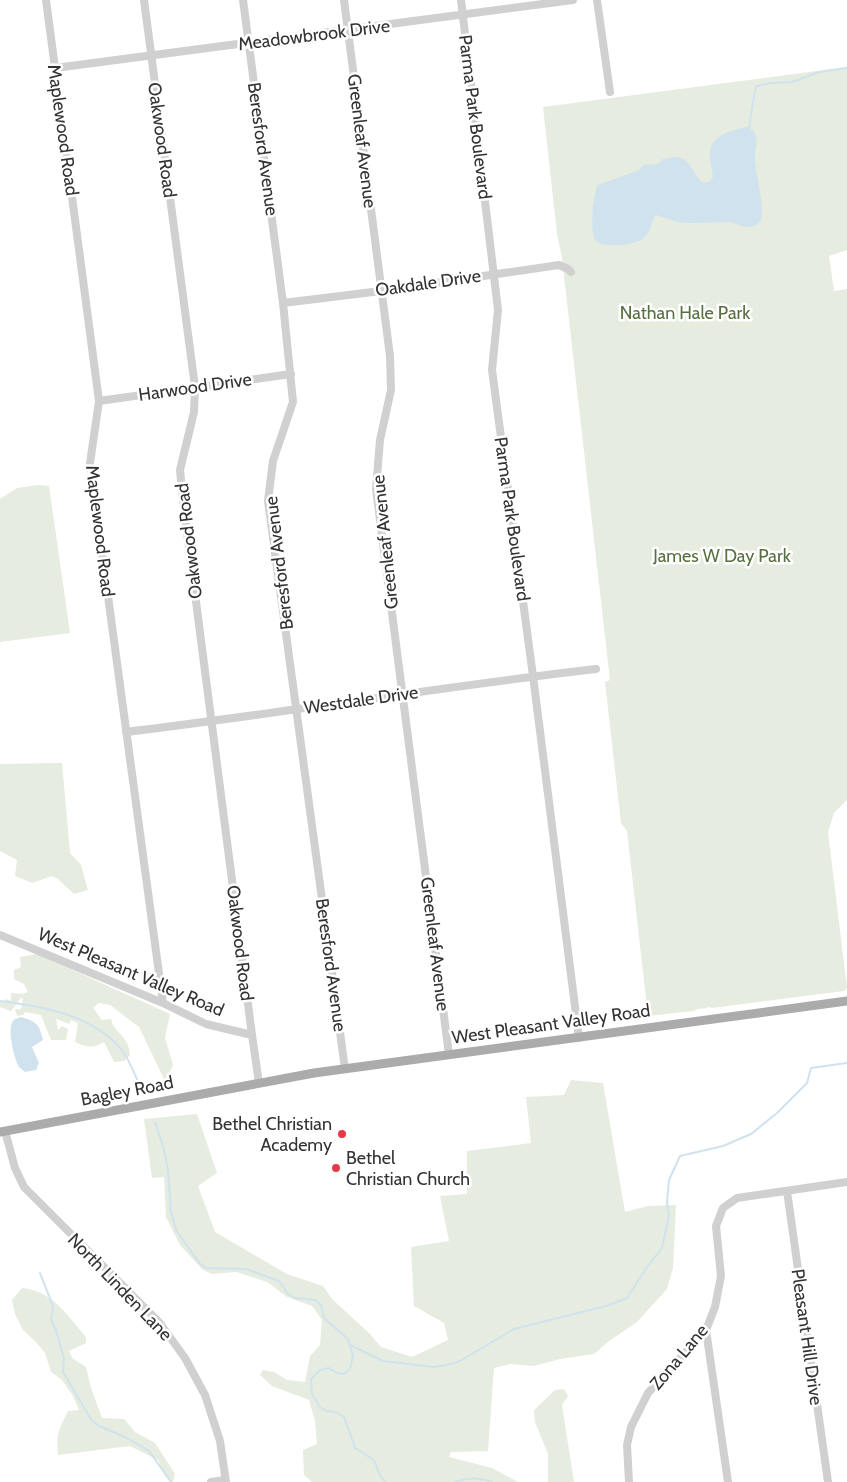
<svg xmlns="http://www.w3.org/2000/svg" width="847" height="1482" viewBox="0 0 847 1482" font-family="Cabin,sans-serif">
<rect width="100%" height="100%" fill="#fff"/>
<path fill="#e6ecdf" d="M847 67V250L829 256 834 291 847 289V800L834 813 828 832 847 988 844 991 712 1008 709 1007C704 1010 698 1007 694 1011L648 1016 627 831 621 823 605 682 610 680 562 258 557 234 543 107Z
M38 485 49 486 70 633 0 642V499L17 488Z
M62 763 70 853 81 865 88 890 74 894 58 879 52 876 32 883 15 876 17 860 0 851V764Z
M37 954 170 1014 165 1038 173 1065 165 1081 139 1027 110 1005 99 1003 93 1008 102 1020 111 1019C113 1030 122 1033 127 1043 129 1046 129 1051 130 1055L124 1061 114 1062 104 1042C93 1049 86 1047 75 1042L78 1023 71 1020 69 1024 56 1019 58 1030 62 1026 68 1029 66 1040H51L41 1015 25 1012 23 1015 17 1016 15 1009H21L23 999 21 998 11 1011 0 1007V1002H3L6 999 11 1001V993L22 994 28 992 24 984 14 979V970L21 967 20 957Z
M571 1080 603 1083 625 1212 648 1206 676 1205 673 1268 667 1289 637 1322 609 1341 594 1354 560 1359 534 1366 510 1364 494 1368 488 1451 451 1452 449 1457 492 1468 518 1482H312L304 1475 303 1450 317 1444 315 1421 309 1400 272 1386 260 1375 263 1370 274 1372 287 1380 305 1382 310 1356 320 1345 322 1320 312 1306 287 1297 267 1282 236 1272 212 1274 203 1270 180 1245 166 1217 164 1177 152 1178 144 1119 197 1114 217 1173 198 1186 215 1232 287 1274 323 1286 332 1299 370 1334 381 1347 412 1357 448 1340 444 1323 414 1306 411 1247 449 1241 440 1196 467 1194V1151L531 1143 526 1097 564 1095Z
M22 1288C53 1291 67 1315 86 1337V1343L69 1351 72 1358 86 1367 91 1388 102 1418 124 1419 135 1432 155 1443 175 1474 173 1482 165 1476 158 1460 130 1446 58 1455C56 1433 59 1430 68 1411L79 1410 73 1396 62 1380 51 1372 45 1353 36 1342 23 1330 15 1314 12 1300Z
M564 1389 568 1396 562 1405 574 1482H548V1454L535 1422 534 1410 555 1390Z"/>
<path fill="#cfe2ee" d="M746 127 753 130C760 140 754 150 755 161 757 182 764 200 761 221L754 226 744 227 731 222 690 223 677 222 656 215C651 222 651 232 644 238 636 245 605 249 596 241 589 235 593 193 598 185L639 170 643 165 658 164 663 159C667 159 671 157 675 157 691 157 693 175 703 183L709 182 713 177C712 170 710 163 710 157 708 136 730 131 746 127Z
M21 1017C37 1022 39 1024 43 1040L32 1047 39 1063 36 1070 25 1072C24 1071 20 1068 19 1067 14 1059 6 1026 14 1020 16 1018 19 1018 21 1017Z"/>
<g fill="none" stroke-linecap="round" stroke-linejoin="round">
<path stroke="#cfe2ee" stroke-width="2" d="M749 128 755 90 757 86 771 83 792 82 819 72 847 68
M0 1001C42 1006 93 1015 122 1050 130 1061 135 1076 141 1088
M155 1122 164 1149 168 1170 171 1212 176 1230 200 1264 206 1268 246 1269 279 1281 288 1294 295 1298 315 1300 321 1305 324 1318 348 1339 353 1356 350 1369 344 1374 337 1373 329 1368 320 1370 311 1379 312 1394 320 1407 326 1411 335 1412 344 1417 355 1448 374 1460 380 1475 385 1482
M40 1273 53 1306 51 1320 56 1330 64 1359 63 1372 92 1421 99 1426 127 1438 149 1451 171 1482
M350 1345 383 1361 434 1367 447 1365 460 1361 514 1329 606 1306 627 1298 647 1267 662 1248 669 1216 667 1202 669 1180 680 1156 723 1146 751 1134 777 1113 807 1083 811 1068 847 1063
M455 1482C468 1477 479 1477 492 1482"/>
<path stroke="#d0d0d0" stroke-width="8" d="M46 0 99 401 90 463 163 1003
M144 0 195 387 194 412 180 470 183 501 252 1035 259 1083
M243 0 283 303 293 402 273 461 268 501 345 1069
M344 0 390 356 391 390 380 440 376 489 449 1055
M461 0 498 310 492 370 533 676 579 1038
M597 0 610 92
M55 68 573 0
M283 303 381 291 559 265 568 269 571 272
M99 401 291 374
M126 732C283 713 439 687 596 669
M0 935 163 1003 206 1024 252 1035
M5 1131 15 1168 24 1187 159 1322 185 1358 205 1395 220 1441 226 1482
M787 1191 828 1482
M706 1330 728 1482
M211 1482 225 1480
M629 1482 627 1445 631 1427 648 1393 706 1330 715 1307 721 1276 716 1226 723 1208 737 1198 847 1182"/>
<path stroke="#ababab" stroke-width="9" d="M0 1132 314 1073 847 1001"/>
</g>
<g fill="#e63946" stroke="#fff" stroke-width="2">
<circle cx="342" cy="1134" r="5"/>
<circle cx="336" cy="1168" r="5"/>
</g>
<g text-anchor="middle" stroke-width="5" stroke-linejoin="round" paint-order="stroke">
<g font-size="18" fill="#333" stroke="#fff">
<text transform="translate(314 35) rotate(-7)" y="6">Meadowbrook Drive</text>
<text transform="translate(475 117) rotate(83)" y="6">Parma Park Boulevard</text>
<text transform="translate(63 130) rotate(82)" y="6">Maplewood Road</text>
<text transform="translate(162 140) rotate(82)" y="6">Oakwood Road</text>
<text transform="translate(362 141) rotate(83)" y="6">Greenleaf Avenue</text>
<text transform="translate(263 149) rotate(82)" y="6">Beresford Avenue</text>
<text transform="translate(428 283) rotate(-8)" y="6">Oakdale Drive</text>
<text transform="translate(195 387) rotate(-8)" y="6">Harwood Drive</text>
<text transform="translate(512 519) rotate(82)" y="6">Parma Park Boulevard</text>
<text transform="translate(100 531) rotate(83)" y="6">Maplewood Road</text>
<text transform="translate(189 541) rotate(-97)" y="6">Oakwood Road</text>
<text transform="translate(385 542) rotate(-96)" y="6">Greenleaf Avenue</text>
<text transform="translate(279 563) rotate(-97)" y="6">Beresford Avenue</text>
<text transform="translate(361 700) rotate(-8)" y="6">Westdale Drive</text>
<text transform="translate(240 943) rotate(83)" y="6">Oakwood Road</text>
<text transform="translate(435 944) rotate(83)" y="6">Greenleaf Avenue</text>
<text transform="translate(331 965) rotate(82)" y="6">Beresford Avenue</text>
<text transform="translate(131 972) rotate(23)" y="6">West Pleasant Valley Road</text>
<text transform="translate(551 1024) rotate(-8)" y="6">West Pleasant Valley Road</text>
<text transform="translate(127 1091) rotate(-11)" y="6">Bagley Road</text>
<text transform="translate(120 1287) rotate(46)" y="6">North Linden Lane</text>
<text transform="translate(807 1337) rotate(82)" y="6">Pleasant Hill Drive</text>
<text transform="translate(679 1357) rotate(-50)" y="6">Zona Lane</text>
</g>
<g font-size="18" fill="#56703f" stroke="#fff">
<text x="685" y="319">Nathan Hale Park</text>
<text x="722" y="562">James W Day Park</text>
</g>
<g font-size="18" fill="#333" stroke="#fff" text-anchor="end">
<text x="332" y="1130">Bethel Christian<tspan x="332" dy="21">Academy</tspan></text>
<text x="346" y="1164" text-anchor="start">Bethel<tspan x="346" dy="21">Christian Church</tspan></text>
</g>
</g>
</svg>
